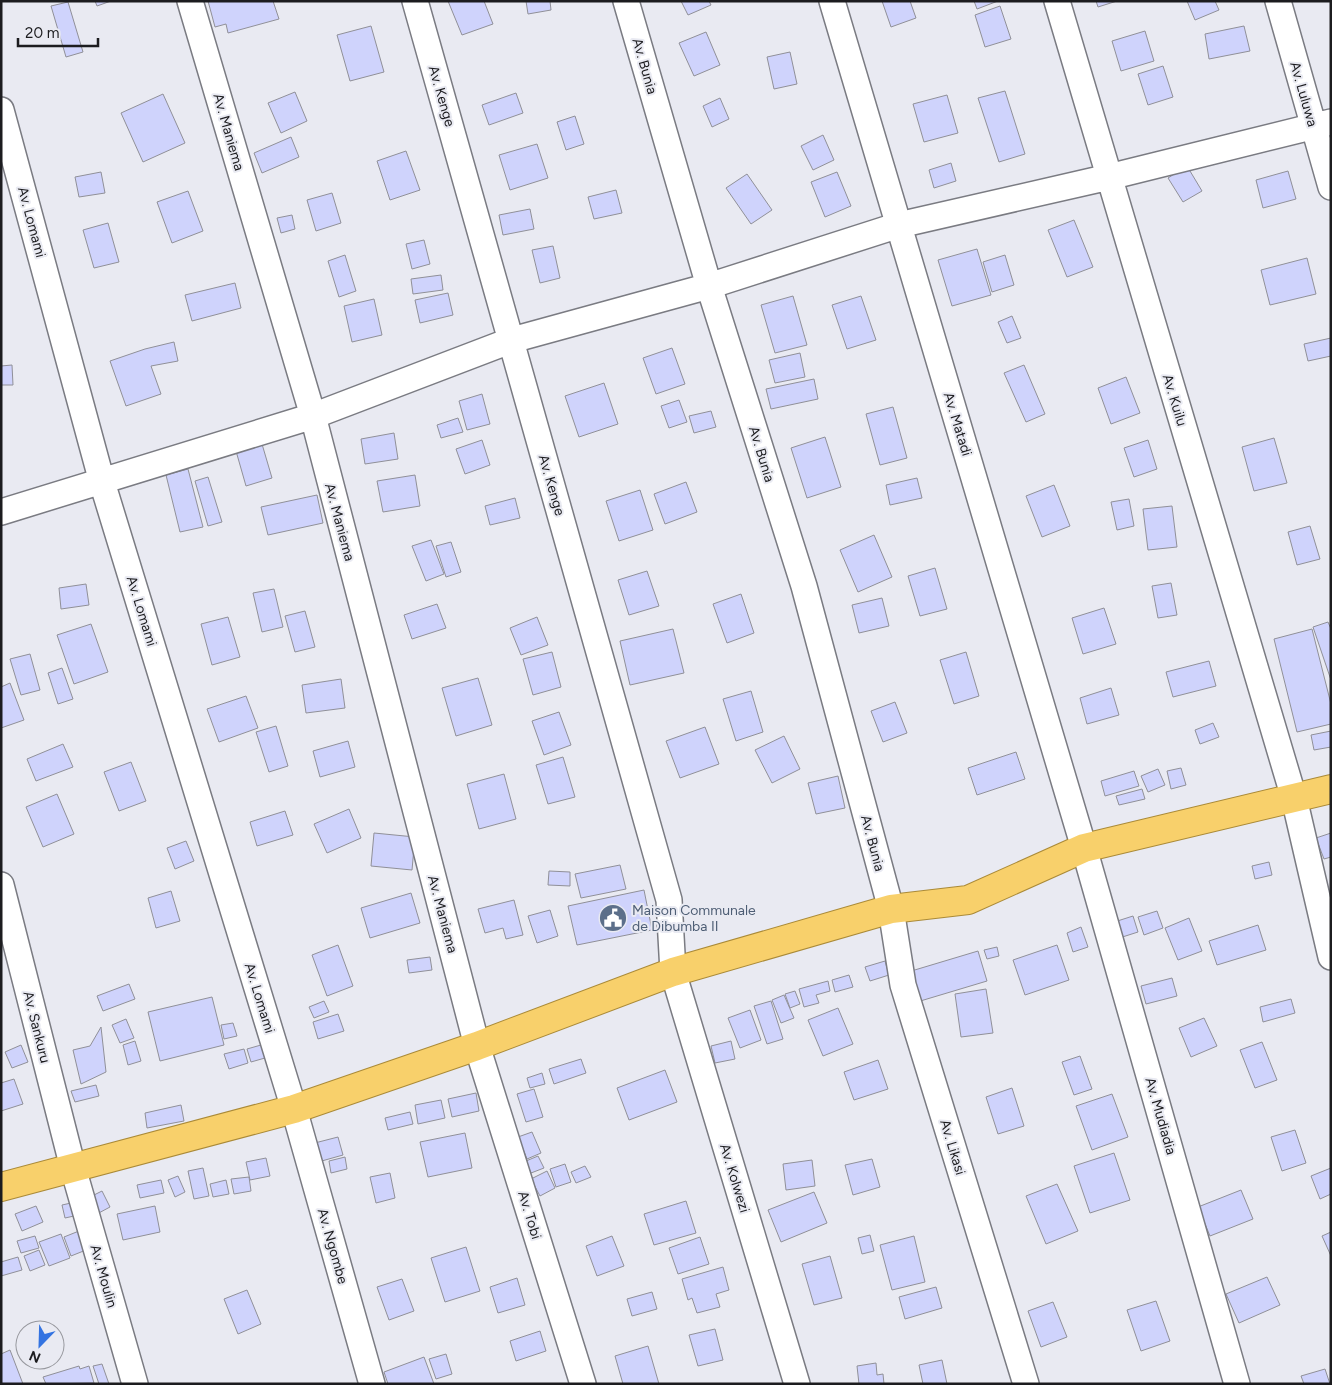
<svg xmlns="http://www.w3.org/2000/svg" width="1332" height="1385" viewBox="0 0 1332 1385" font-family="Figtree,sans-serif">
<rect width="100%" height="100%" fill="#e9eaf2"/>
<path fill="#cfd3fc" stroke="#909098" d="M95 1H111L97 6Z
M208 1H273L279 19 228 33 226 24 215 27Z
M448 1H484L493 24 462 35Z
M526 1H550L551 10 528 14Z
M681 1H709L711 5 688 15Z
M882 1H910L916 18 891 27Z
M974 1H998L977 9Z
M1096 1H1117L1098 7Z
M1187 1H1215L1219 10 1195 20Z
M68 2 83 52 66 57 51 6Z
M1000 6 1011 39 985 47 975 15Z
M371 26 384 72 350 81 337 35Z
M1244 26 1250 51 1209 59 1205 34Z
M1145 31 1154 61 1121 71 1112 41Z
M706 32 720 65 694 76 679 43Z
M790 52 797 84 774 89 767 57Z
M1163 66 1173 97 1148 105 1138 74Z
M1005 91 1025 154 999 162 978 98Z
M295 92 307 121 281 133 268 103Z
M516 93 523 113 489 125 482 105Z
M163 94 185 143 143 162 121 113Z
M947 95 958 133 924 142 913 104Z
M720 98 729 119 712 127 703 106Z
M575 116 584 144 566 150 557 122Z
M823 135 834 160 813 170 801 146Z
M291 137 299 157 262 173 254 153Z
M537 144 548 178 510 190 499 155Z
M406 151 420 190 390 200 377 161Z
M951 163 956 181 934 188 929 170Z
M1187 166 1202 191 1183 202 1168 178Z
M1288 171 1296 199 1263 208 1256 180Z
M101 172 105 193 79 197 75 177Z
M837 172 851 206 825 217 811 182Z
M747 174 772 210 751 224 726 188Z
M616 190 622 213 594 219 588 197Z
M188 191 203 231 172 243 157 202Z
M332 193 341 223 316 231 307 200Z
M530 209 534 229 503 235 499 215Z
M292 215 295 229 281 233 277 218Z
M1074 220 1093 267 1067 277 1048 230Z
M108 223 119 262 94 268 83 230Z
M424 240 430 264 412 269 406 244Z
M553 246 560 278 540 283 532 250Z
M977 249 991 295 952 306 938 260Z
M345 255 356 291 339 297 328 261Z
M1005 255 1014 285 992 292 983 262Z
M1307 258 1316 294 1270 305 1261 270Z
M441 275 443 290 413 294 411 279Z
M235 283 241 308 192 321 185 295Z
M448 293 453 315 420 323 415 300Z
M793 296 807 345 775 353 761 305Z
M861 296 876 340 847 349 832 305Z
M374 299 382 335 352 342 344 306Z
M1012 316 1021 338 1007 343 998 322Z
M1331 338V356L1308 361 1304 344Z
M174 342 178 361 151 366 161 394 126 406 110 361 145 349Z
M672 348 685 384 656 394 643 358Z
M800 353 805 377 775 383 769 360Z
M12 365 13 385H1V366Z
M1024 365 1045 414 1026 422 1004 373Z
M1126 377 1140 413 1111 424 1098 388Z
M814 379 818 399 771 409 766 389Z
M604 383 618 424 579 437 565 396Z
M482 394 490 424 467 430 459 401Z
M679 400 687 422 669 428 661 406Z
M893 407 907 458 880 465 866 414Z
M711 411 716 427 694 433 689 416Z
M458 418 463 432 441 438 437 425Z
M394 433 398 459 365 464 361 439Z
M825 437 841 487 807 498 791 448Z
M1274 438 1287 483 1254 491 1242 447Z
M482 440 490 465 465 474 456 449Z
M1148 440 1157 469 1134 477 1124 448Z
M262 444 272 478 246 486 236 451Z
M188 469 203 527 180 532 166 475Z
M415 475 420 506 383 512 377 481Z
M208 477 222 522 208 526 195 481Z
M917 478 922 498 890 505 886 485Z
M686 482 697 512 665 524 654 494Z
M1054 485 1070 526 1042 537 1026 496Z
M640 490 653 530 619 541 606 501Z
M317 495 323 523 268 535 261 507Z
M515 498 520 518 490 525 485 506Z
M1129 499 1134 526 1117 530 1111 502Z
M1172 506 1177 547 1148 550 1143 509Z
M1310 526 1320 559 1297 565 1288 532Z
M874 535 892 577 858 592 840 550Z
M431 540 444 574 426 581 412 546Z
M451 542 461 572 446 577 436 546Z
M935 568 947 609 920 616 908 576Z
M647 571 659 606 629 615 618 580Z
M1171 583 1177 615 1158 618 1152 586Z
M86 584 89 605 61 609 59 588Z
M274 589 283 627 262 632 253 593Z
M741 594 754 633 727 643 713 604Z
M882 598 889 626 859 633 852 605Z
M437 604 446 628 412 639 404 615Z
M1104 608 1116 644 1083 654 1072 618Z
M305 611 315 647 295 652 285 616Z
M228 617 240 657 212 665 201 624Z
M537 617 548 645 521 655 510 628Z
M1328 622 1331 629V680L1313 627Z
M91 624 108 672 74 684 57 635Z
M673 629 684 673 630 685 620 641Z
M1312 629 1331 704V724L1297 732 1274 639Z
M552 652 561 687 533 695 523 659Z
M966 652 979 696 954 704 940 660Z
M30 654 40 690 21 695 10 659Z
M1209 661 1216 686 1173 697 1166 672Z
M62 668 73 699 58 704 48 673Z
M478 678 492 725 456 736 442 688Z
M341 679 345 708 306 713 302 685Z
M10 683 24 720 1 728V687Z
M1111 688 1119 715 1087 724 1080 698Z
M751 691 763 732 736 741 723 699Z
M246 696 258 728 219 742 207 709Z
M895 702 907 733 883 742 871 711Z
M559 712 571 745 544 755 532 721Z
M1213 723 1219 737 1200 744 1195 730Z
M276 726 288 766 269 772 256 732Z
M705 727 719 764 680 778 666 741Z
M1331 731V747L1314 750 1311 735Z
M784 736 800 769 772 783 755 750Z
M348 741 355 767 320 777 313 751Z
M63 744 73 767 36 781 27 759Z
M1016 752 1025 779 977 795 968 768Z
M563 757 575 797 548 804 536 765Z
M131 762 146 801 119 811 104 772Z
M1181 768 1186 785 1171 789 1167 771Z
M1158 769 1165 785 1148 792 1141 776Z
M1134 771 1139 786 1105 796 1101 781Z
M504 774 516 819 479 829 467 784Z
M838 776 845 808 816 814 808 783Z
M1142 789 1145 799 1119 805 1116 796Z
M57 794 74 834 43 847 26 807Z
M349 809 361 838 327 853 314 824Z
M285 811 293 835 257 846 250 822Z
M374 833 415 837 412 870 371 866Z
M1331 833V857L1324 859 1316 838Z
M186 841 194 861 175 869 167 848Z
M1269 862 1272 875 1255 879 1252 866Z
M620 865 626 889 581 898 575 874Z
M549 871 570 872V886L548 885Z
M644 890 652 930 577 945 568 906Z
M171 891 180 921 156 928 148 898Z
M411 893 420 923 370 938 361 908Z
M514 900 523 935 506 939 503 928 485 933 478 909Z
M550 910 558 936 537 943 528 916Z
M1157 911 1163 928 1144 935 1138 917Z
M1133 916 1138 932 1113 940 1108 924Z
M1189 918 1202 951 1178 960 1165 928Z
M1258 925 1266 950 1217 965 1209 941Z
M1081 927 1088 947 1073 952 1067 933Z
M338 945 353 986 327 996 312 955Z
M1057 945 1069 980 1025 995 1013 960Z
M997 947 999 956 987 959 984 950Z
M978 951 987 981 917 1002 908 972Z
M430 957 432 970 409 973 407 960Z
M885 961 889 975 870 981 865 967Z
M849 975 853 987 835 992 832 980Z
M1172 978 1177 996 1146 1004 1141 986Z
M828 981 830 991 816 995 819 1003 804 1007 799 989Z
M129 984 135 999 103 1011 97 996Z
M986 989 993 1033 961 1037 955 994Z
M795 991 800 1004 790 1008 785 994Z
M784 995 794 1018 781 1023 772 1000Z
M212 997 224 1045 160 1061 148 1012Z
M1291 999 1295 1013 1263 1022 1260 1007Z
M324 1001 329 1012 314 1018 309 1007Z
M771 1001 783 1039 767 1044 754 1006Z
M838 1008 853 1044 823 1056 808 1020Z
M750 1010 761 1040 740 1048 728 1018Z
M338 1014 344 1031 318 1039 313 1022Z
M1204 1018 1217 1046 1191 1057 1179 1028Z
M126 1019 134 1038 120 1043 112 1025Z
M233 1023 237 1036 224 1039 221 1025Z
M101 1027 106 1072 81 1084 73 1050 90 1046Z
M135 1041 141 1061 128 1065 123 1045Z
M731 1041 735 1059 715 1063 711 1046Z
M1262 1042 1277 1080 1255 1088 1240 1050Z
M21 1045 28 1062 12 1068 5 1052Z
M261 1045 265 1058 251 1062 247 1049Z
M244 1049 248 1063 229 1069 224 1054Z
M1080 1056 1092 1089 1074 1095 1062 1062Z
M581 1059 586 1073 554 1084 549 1069Z
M878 1060 888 1089 854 1100 844 1072Z
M665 1070 677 1102 629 1120 617 1088Z
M542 1073 545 1084 530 1088 527 1078Z
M14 1079 23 1104 1 1111V1083Z
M96 1085 99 1096 75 1102 71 1091Z
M1012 1088 1024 1126 998 1134 986 1097Z
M534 1089 543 1117 526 1122 517 1094Z
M476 1093 479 1111 452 1117 448 1099Z
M1112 1094 1128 1137 1092 1150 1076 1106Z
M441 1100 445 1118 418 1124 415 1105Z
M181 1105 184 1121 147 1128 145 1113Z
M410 1112 413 1124 388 1130 385 1118Z
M1295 1130 1306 1163 1282 1171 1271 1137Z
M532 1132 541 1153 527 1159 518 1137Z
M465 1133 472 1168 428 1177 420 1142Z
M338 1137 343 1155 311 1164 307 1145Z
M1114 1153 1130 1200 1090 1213 1074 1166Z
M538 1156 544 1168 531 1173 526 1161Z
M345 1157 347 1169 331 1173 329 1161Z
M266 1158 270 1176 250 1180 246 1162Z
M872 1159 880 1187 853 1195 845 1165Z
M812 1160 815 1186 786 1190 783 1164Z
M565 1164 571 1182 556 1187 550 1169Z
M585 1166 591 1177 576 1183 571 1172Z
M203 1168 209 1196 194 1199 188 1171Z
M1331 1168V1194L1320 1199 1311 1176Z
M547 1171 555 1188 540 1196 531 1179Z
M390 1173 395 1198 376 1203 370 1177Z
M178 1176 185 1192 175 1197 168 1180Z
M249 1177 251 1191 234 1194 231 1179Z
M161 1180 164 1193 140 1198 137 1185Z
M226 1180 229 1194 213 1197 210 1184Z
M1057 1184 1078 1231 1046 1244 1026 1196Z
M1241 1190 1253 1219 1210 1236 1198 1207Z
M102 1191 110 1207 95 1215 86 1199Z
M814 1192 827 1223 781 1242 768 1210Z
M80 1201 83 1214 65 1218 62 1205Z
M686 1201 696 1233 654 1245 644 1214Z
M36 1206 43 1222 22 1231 15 1214Z
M155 1206 160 1232 123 1240 117 1214Z
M79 1231 86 1250 71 1256 64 1237Z
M1331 1232V1256L1322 1236Z
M61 1234 70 1258 49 1266 39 1242Z
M870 1235 874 1251 862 1254 858 1238Z
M35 1236 39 1248 21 1253 17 1241Z
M612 1236 624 1266 597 1276 586 1246Z
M914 1236 925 1282 892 1290 880 1245Z
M700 1237 709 1264 678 1274 669 1248Z
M466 1247 480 1291 445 1302 431 1258Z
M39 1250 45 1265 30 1271 24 1256Z
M830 1256 842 1298 814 1305 802 1264Z
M18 1257 22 1270 1 1276V1262Z
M723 1267 729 1290 716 1294 720 1307 697 1313 692 1298 688 1300 682 1279Z
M1267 1277 1280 1305 1239 1323 1226 1294Z
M517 1278 525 1305 498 1313 490 1287Z
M402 1279 414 1311 389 1320 377 1287Z
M936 1287 942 1308 905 1319 899 1297Z
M247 1290 261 1324 238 1334 224 1299Z
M652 1292 657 1309 632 1316 627 1299Z
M1156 1301 1170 1341 1141 1351 1127 1310Z
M1053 1302 1067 1337 1041 1347 1028 1311Z
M715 1329 723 1360 698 1366 689 1335Z
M540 1331 546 1351 516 1361 510 1341Z
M648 1346 659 1384H623L615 1356Z
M10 1350 23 1384H1V1354Z
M446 1354 452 1374 436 1379 429 1359Z
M424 1357 434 1384H388L384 1372Z
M942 1360 947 1384H923L919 1365Z
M876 1363 877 1375 883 1374 884 1384H859L857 1366Z
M102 1364 109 1384H99L93 1366Z
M79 1366 80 1369 89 1366 94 1383 46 1384 43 1377Z
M1325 1369 1330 1384H1304L1301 1376Z"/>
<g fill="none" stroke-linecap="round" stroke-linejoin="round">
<defs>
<path id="minor" d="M190 1 313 416 477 1046 583 1384
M415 1 669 900 673 972 797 1384
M626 1 709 286 804 586 891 909 903 985 1026 1384
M832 1 1084 848 1237 1384
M1057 1 1294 798 1331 957
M1278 1 1331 187
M1 110 102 482 294 1109 372 1384
M1 512 313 416 512 340 709 286 899 225 1109 177 1331 122
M1 885 73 1168 135 1384"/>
<path id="trunk" d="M1 1187 294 1109 477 1046 673 972 891 909 968 900 1084 848 1331 789"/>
</defs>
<use href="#minor" stroke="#7a7b82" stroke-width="28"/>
<use href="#trunk" stroke="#aa8a38" stroke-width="30"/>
<use href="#minor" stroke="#fff" stroke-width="25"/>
<use href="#trunk" stroke="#f8d06b" stroke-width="28"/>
</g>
<defs>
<symbol id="civic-disc" viewBox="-11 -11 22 22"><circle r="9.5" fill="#5c6f8a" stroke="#e9eaf2"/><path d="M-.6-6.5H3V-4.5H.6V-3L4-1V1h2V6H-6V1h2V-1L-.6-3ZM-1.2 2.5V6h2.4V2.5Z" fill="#fff"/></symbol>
</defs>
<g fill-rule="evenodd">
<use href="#civic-disc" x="597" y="902" width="32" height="32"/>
</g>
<g text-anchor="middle" stroke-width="4" stroke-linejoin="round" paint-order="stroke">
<g font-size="14" fill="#1c1c1f" stroke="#e9eaf2">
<text transform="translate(645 66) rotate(74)" y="5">Av. Bunia</text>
<text transform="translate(1304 94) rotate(74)" y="5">Av. Luluwa</text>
<text transform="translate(442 96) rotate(74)" y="5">Av. Kenge</text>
<text transform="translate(229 132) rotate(74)" y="5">Av. Maniema</text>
<text transform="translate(32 222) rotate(75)" y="5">Av. Lomami</text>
<text transform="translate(1175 400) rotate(73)" y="5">Av. Kuilu</text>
<text transform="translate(958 424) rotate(73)" y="5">Av. Matadi</text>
<text transform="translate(762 454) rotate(73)" y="5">Av. Bunia</text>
<text transform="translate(552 485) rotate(74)" y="5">Av. Kenge</text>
<text transform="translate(340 522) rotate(75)" y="5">Av. Maniema</text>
<text transform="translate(142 611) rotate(73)" y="5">Av. Lomami</text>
<text transform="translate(873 843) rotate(75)" y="5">Av. Bunia</text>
<text transform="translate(443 914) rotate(75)" y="5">Av. Maniema</text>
<text transform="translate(260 998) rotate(73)" y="5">Av. Lomami</text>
<text transform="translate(37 1027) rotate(76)" y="5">Av. Sankuru</text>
<text transform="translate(1161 1116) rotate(74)" y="5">Av. Mudiadia</text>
<text transform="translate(953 1147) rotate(73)" y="5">Av. Likasi</text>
<text transform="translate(735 1178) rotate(73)" y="5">Av. Kolwezi</text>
<text transform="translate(530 1215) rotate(73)" y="5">Av. Tobi</text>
<text transform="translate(333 1246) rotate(74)" y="5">Av. Ngombe</text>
<text transform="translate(104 1276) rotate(74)" y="5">Av. Moulin</text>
</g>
<g font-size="14" fill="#4e5e75" stroke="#e9eaf2" text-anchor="start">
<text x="632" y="915">Maison Communale<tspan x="632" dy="16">de Dibumba II</tspan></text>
</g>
</g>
<rect width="1332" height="1385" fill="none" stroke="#1c1c1f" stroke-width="5"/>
<g transform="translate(40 1345) rotate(203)"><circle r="24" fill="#e9eaf2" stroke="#97989e"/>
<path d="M0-4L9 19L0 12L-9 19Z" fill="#3373e1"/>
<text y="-8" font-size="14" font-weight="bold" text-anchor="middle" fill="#1c1c1f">N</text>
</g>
<path d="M18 38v8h80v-8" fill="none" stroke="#1c1c1f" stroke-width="2.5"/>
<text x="25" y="38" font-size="15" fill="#1c1c1f" stroke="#e9eaf2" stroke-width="4" paint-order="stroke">20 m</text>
</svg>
